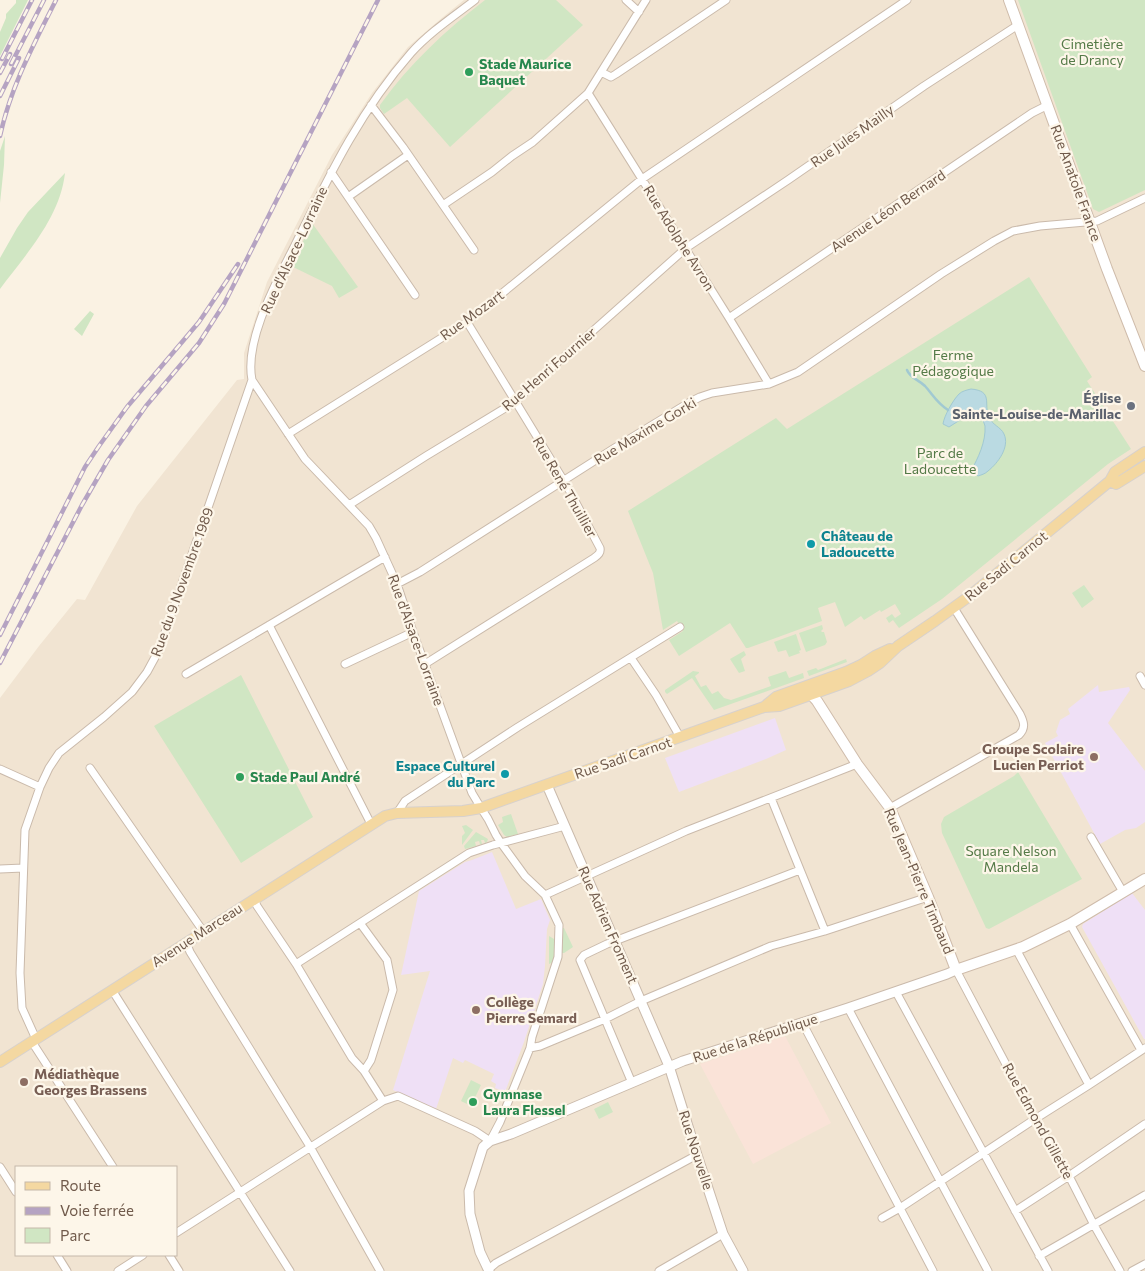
<svg xmlns="http://www.w3.org/2000/svg" width="1145" height="1271" viewBox="0 0 1145 1271" font-family="Commissioner,sans-serif">
<rect width="100%" height="100%" fill="#faf2e3"/>
<path fill="#f1e4d2" fill-rule="evenodd" d="M464 0H1145V1271H0V698L39 646 77 599 85 600 137 506 237 380 244 379V353L267 282 332 155 372 93 408 47 443 17ZM16 1167H176V1255H16Z"/>
<path fill="#fae3d8" d="M785 1036 831 1123 753 1164 700 1064Z"/>
<path fill="#efe0f6" d="M1098 685 1099 692 1129 687 1130 690 1108 723 1145 771V822L1136 828 1125 830 1100 844 1045 743 1058 736 1056 732 1060 720 1070 714 1068 709Z
M775 718 786 750 766 759 679 792 665 758Z
M492 852 516 909 541 899 550 920 547 929 545 966 543 984 524 1042 505 1092 495 1088 496 1084 491 1081 494 1074 465 1060 463 1063 453 1058 436 1109 393 1090 430 971 401 975 419 891 465 862 472 860Z
M1132 893 1145 910V1039H1144L1082 927 1083 924Z"/>
<path fill="#d0e6c3" d="M16 0H28L0 56V32L6 18V14L16 3Z
M485 0H556L583 25 450 147 407 98 384 114 380 108V105C409 64 446 30 485 0Z
M1018 0H1145V190L1099 212 1093 209Z
M5 136 4 165 0 203V151Z
M65 173C60 218 26 254 0 289V258L17 228 28 212Z
M312 223 358 287 339 298 332 286 291 266Z
M1029 277 1092 377 1087 381 1131 449 1108 464 942 599 899 628 893 620 889 623 886 618 892 614 895 618 901 614 895 604 881 612 880 610 864 620 861 616 845 627 835 602 818 608 822 621 748 648H746L730 623 679 656 669 640 683 631 677 621 663 630 653 573 628 511 776 418 787 429Z
M90 311 94 314 82 336 74 329Z
M1084 585 1094 599 1082 608 1072 593Z
M822 625 823 629 821 631 822 632H824L827 642 825 645 806 652 799 633Z
M796 634 801 650 799 651 800 653 789 657 786 650 778 652 774 642Z
M744 651 746 655 741 659 745 671 739 673 730 659Z
M846 659 847 662 809 676 807 671 816 668 818 670Z
M693 671 699 672V673L695 676 701 687 706 685 712 694 718 691 724 698 731 700 771 686 768 677 786 671 789 678 803 673 804 678 714 710 692 678 667 694 665 692V690Z
M241 675 313 817 241 863 154 726Z
M1018 772 1082 879 989 929 986 928 942 833 941 824 944 817 1014 776Z
M511 814 518 834 507 837 504 835 498 825 503 822 502 817Z
M466 825 473 830 462 845V836L465 833 462 826Z
M476 832 488 839 487 842 485 843 484 840H481L482 844H480L479 841 475 842 476 846 465 849 464 846Z
M561 928H564L573 947 564 953H560Z
M549 936 554 939 556 942 554 962 549 964Z
M471 1080 481 1085 471 1106 461 1101Z
M608 1102 613 1112 599 1119 594 1109Z"/>
<path fill="#badae2" stroke="#a1c9d2" d="M971 389C994 391 983 404 989 417 992 425 1001 427 1004 434 1010 447 998 463 988 471 985 474 981 475 978 476L971 471C978 458 986 442 985 426 984 422 982 418 981 414L971 413 949 427 943 424C944 416 953 400 959 394 962 391 967 390 971 389Z"/>
<g fill="none" stroke-linecap="round" stroke-linejoin="round">
<path stroke="#a1c9d2" stroke-width="2.5" d="M907 370C910 378 919 380 925 386 934 396 936 402 948 410"/>
<defs>
<path id="minor" d="M626 0 639 12
M601 72 611 77 616 74 726 0
M588 93 729 318 769 384
M371 105 403 147 474 250
M331 172 415 295
M348 197 408 155
M443 205 492 172 512 156 533 142 588 93 646 0
M729 318 1032 113 1048 105
M288 434 467 322 642 179 907 0
M349 505 426 456 515 402 540 378 686 248 788 180 924 86 1018 25
M397 584 420 572 613 449 690 402 700 397 712 393 769 384 798 372 941 274 994 241 1013 231 1040 226 1097 221 1145 198
M269 625 371 824
M631 658 656 695 680 737
M345 664 413 632
M425 664 594 558C598 555 601 553 600 548L567 486 467 322
M186 674 385 557
M1140 676 1145 685
M90 768 203 931
M0 769 40 787
M771 798 825 931
M890 808 1019 735C1026 728 1024 722 1020 714L954 608
M397 813 405 801 518 727 680 627
M1091 837 1123 892
M0 869 23 868
M545 895 686 831 857 764
M254 899 257 906 296 964 352 1058 364 1071 383 1101
M360 923 387 960 393 990 371 1060 364 1071
M1070 924 1141 1050
M186 942 190 952 309 1145 380 1271
M1016 949 1089 1085
M296 964 469 853 493 845 565 826
M956 970 1035 1119 1069 1176 1094 1225 1120 1271
M112 990 290 1271
M896 992 1048 1271
M848 1008 988 1271
M802 1022 933 1271
M36 1039 22 1008 20 973 25 830 40 787 49 768 59 753 104 717 132 692 147 672 159 650 252 380
M32 1042 113 1167
M530 1048 540 1046 605 1019 641 1001 771 946 825 931 928 897
M632 1083 580 960 584 955 607 944 800 870
M0 1167 16 1192
M1015 1211 1069 1176 1145 1124
M882 1218 900 1208 1035 1119 1089 1085 1145 1048
M176 1233 383 1101 398 1096 475 1131 490 1141 500 1122 530 1048 532 1037 558 957 559 925 545 895 525 876 501 843 496 835 488 819 481 808 472 793 413 632 397 584 376 538 369 526 305 459 252 380C244 340 277 281 295 245 329 176 360 111 411 53 430 32 453 17 475 0
M57 1255 67 1271
M169 1255 179 1271
M1039 1256 1145 1195
M489 1269 496 1263 697 1155
M118 1271 143 1255
M659 1271 723 1234
M1132 1271 1145 1264"/>
<path id="tertiary" d="M547 785 669 1066 697 1155 723 1234 743 1271
M489 1271 480 1252 470 1214 469 1191 483 1147 490 1141 511 1134 683 1061 848 1008 947 974 956 970"/>
<path id="secondary" d="M1009 0 1107 269 1145 366
M807 690 817 701 857 764 890 808 928 897 956 970 1023 947 1070 924 1145 879"/>
<path id="primary" d="M1110 481 1116 484 1145 466
M764 707 776 697 846 672 861 665 875 656 890 649
M0 1062 385 816 397 813 463 811 481 808 764 707 779 706 849 681 868 671 880 663 898 646 935 621 971 595 1110 481 1115 472 1145 452"/>
</defs>
<use href="#minor" stroke="#cabaab" stroke-width="9"/>
<use href="#tertiary" stroke="#cabaab" stroke-width="11"/>
<use href="#secondary" stroke="#cfbcab" stroke-width="12"/>
<use href="#primary" stroke="#d7d1cd" stroke-width="12"/>
<use href="#minor" stroke="#fff" stroke-width="7"/>
<use href="#tertiary" stroke="#fff" stroke-width="9"/>
<use href="#secondary" stroke="#fff" stroke-width="10"/>
<use href="#primary" stroke="#f4d8a1" stroke-width="10"/>
<defs>
<path id="rail" d="M2 59 32 0
M11 64 44 0
M0 73 10 54
M0 96 19 58
M0 136C11 86 33 46 56 0
M0 635 85 467 99 446 127 407 199 322 238 264
M0 663 82 505 108 460 146 406 199 343 224 304 378 0"/>
</defs>
<use href="#rail" stroke="#b5a3c2" stroke-width="4.5"/>
<use href="#rail" stroke="#fdf6e9" stroke-width="2.5" stroke-dasharray="8" stroke-linecap="butt"/>
</g>
<g fill="#2e9e5b" stroke="#fdf6e9" stroke-width="2">
<circle cx="469" cy="72" r="5"/>
<circle cx="240" cy="777" r="5"/>
<circle cx="473" cy="1102" r="5"/>
</g>
<circle fill="#6b7280" stroke="#fdf6e9" stroke-width="2" cx="1131" cy="406" r="5"/>
<g fill="#0f9aa8" stroke="#fdf6e9" stroke-width="2">
<circle cx="811" cy="544" r="5"/>
<circle cx="505" cy="774" r="5"/>
</g>
<g fill="#8d6e63" stroke="#fdf6e9" stroke-width="2">
<circle cx="1094" cy="757" r="5"/>
<circle cx="476" cy="1010" r="5"/>
<circle cx="24" cy="1082" r="5"/>
</g>
<g text-anchor="middle" stroke-width="4.5" stroke-linejoin="round" paint-order="stroke">
<g font-size="14" fill="#547a47" stroke="#fdf6e9">
<text x="1092" y="49">Cimetière<tspan x="1092" dy="16">de Drancy</tspan></text>
<text x="953" y="360">Ferme<tspan x="953" dy="16">Pédagogique</tspan></text>
<text x="940" y="458">Parc de<tspan x="940" dy="16">Ladoucette</tspan></text>
<text x="1011" y="856">Square Nelson<tspan x="1011" dy="16">Mandela</tspan></text>
</g>
<g font-size="14" font-weight="bold" fill="#27864d" stroke="#fdf6e9" text-anchor="start">
<text x="479" y="69">Stade Maurice<tspan x="479" dy="16">Baquet</tspan></text>
<text x="250" y="782">Stade Paul André</text>
<text x="483" y="1099">Gymnase<tspan x="483" dy="16">Laura Flessel</tspan></text>
</g>
<g font-size="14" fill="#705a4b" stroke="#fdf6e9">
<text transform="translate(852 136) rotate(-35)" y="5">Rue Jules Mailly</text>
<text transform="translate(1076 183) rotate(70)" y="5">Rue Anatole France</text>
<text transform="translate(888 211) rotate(-34)" y="5">Avenue Léon Bernard</text>
<text transform="translate(679 238) rotate(58)" y="5">Rue Adolphe Avron</text>
<text transform="translate(294 250) rotate(-65)" y="5">Rue d'Alsace-Lorraine</text>
<text transform="translate(472 315) rotate(-36)" y="5">Rue Mozart</text>
<text transform="translate(549 369) rotate(-41)" y="5">Rue Henri Fournier</text>
<text transform="translate(645 431) rotate(-31)" y="5">Rue Maxime Gorki</text>
<text transform="translate(565 487) rotate(60)" y="5">Rue René Thuillier</text>
<text transform="translate(1006 566) rotate(-39)" y="5">Rue Sadi Carnot</text>
<text transform="translate(182 582) rotate(-70)" y="5">Rue du 9 Novembre 1989</text>
<text transform="translate(416 640) rotate(70)" y="5">Rue d'Alsace-Lorraine</text>
<text transform="translate(623 758) rotate(-19)" y="5">Rue Sadi Carnot</text>
<text transform="translate(919 881) rotate(67)" y="5">Rue Jean-Pierre Timbaud</text>
<text transform="translate(608 925) rotate(66)" y="5">Rue Adrien Froment</text>
<text transform="translate(197 935) rotate(-33)" y="5">Avenue Marceau</text>
<text transform="translate(755 1038) rotate(-18)" y="5">Rue de la République</text>
<text transform="translate(1038 1121) rotate(61)" y="5">Rue Edmond Gillette</text>
<text transform="translate(696 1150) rotate(72)" y="5">Rue Nouvelle</text>
</g>
<g font-size="14" font-weight="bold" fill="#5b616d" stroke="#fdf6e9" text-anchor="end">
<text x="1121" y="403">Église<tspan x="1121" dy="16">Sainte-Louise-de-Marillac</tspan></text>
</g>
<g font-size="14" font-weight="bold" fill="#0d838f" stroke="#fdf6e9" text-anchor="start">
<text x="821" y="541">Château de<tspan x="821" dy="16">Ladoucette</tspan></text>
<text x="495" y="771" text-anchor="end">Espace Culturel<tspan x="495" dy="16">du Parc</tspan></text>
</g>
<g font-size="14" font-weight="bold" fill="#785e54" stroke="#fdf6e9" text-anchor="start">
<text x="1084" y="754" text-anchor="end">Groupe Scolaire<tspan x="1084" dy="16">Lucien Perriot</tspan></text>
<text x="486" y="1007">Collège<tspan x="486" dy="16">Pierre Semard</tspan></text>
<text x="34" y="1079">Médiathèque<tspan x="34" dy="16">Georges Brassens</tspan></text>
</g>
</g>
<rect x="15" y="1166" width="162" height="90" fill="#fdf6e9" stroke="#c5b8aa"/>
<rect x="25" y="1182" width="25" height="8" fill="#f4d8a1" stroke="#c5b8aa"/>
<text x="60" y="1191" font-size="15" fill="#705a4b">Route</text>
<rect x="25" y="1207" width="25" height="8" fill="#b5a3c2" stroke="#c5b8aa"/>
<text x="60" y="1216" font-size="15" fill="#705a4b">Voie ferrée</text>
<rect x="25" y="1228" width="25" height="15" fill="#d0e6c3" stroke="#c5b8aa"/>
<text x="60" y="1241" font-size="15" fill="#705a4b">Parc</text>
</svg>
